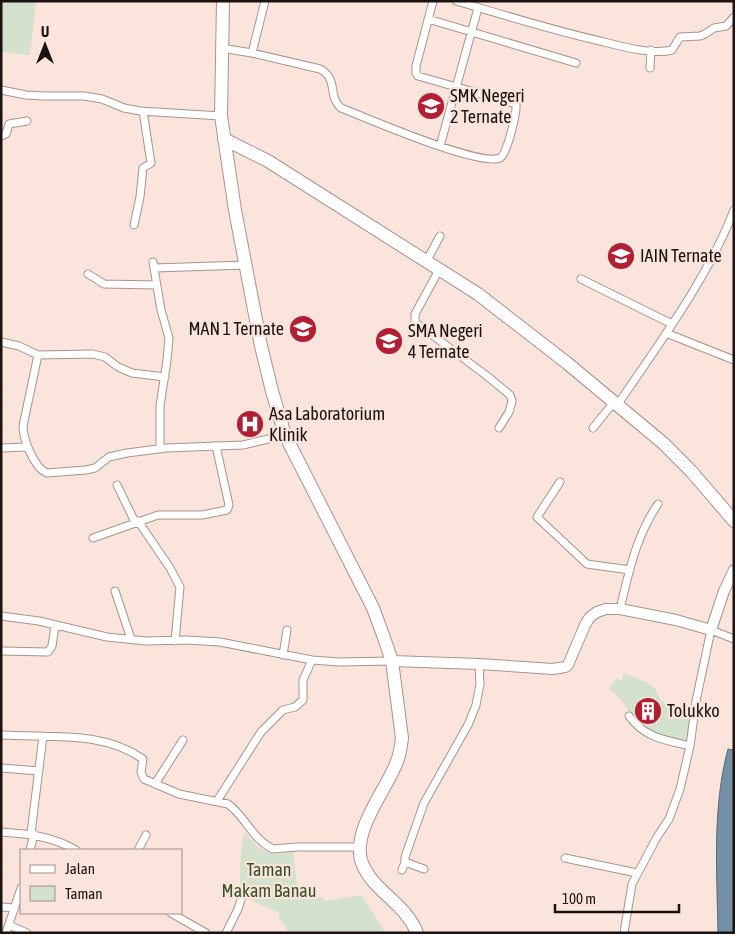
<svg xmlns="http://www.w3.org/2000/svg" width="735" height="934" viewBox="0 0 735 934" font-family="'Asap Condensed',sans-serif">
<rect width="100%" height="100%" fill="#fae4db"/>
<path fill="#d4e1cd" d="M1 1H36L30 55 1 52Z
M624 673 648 683 655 689 661 701 676 707 692 708 687 744C666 739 647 732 632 715 625 706 619 695 609 689L616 678 621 681Z
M244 832C263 853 265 856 293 852L299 900 323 897 324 901 361 895 386 933 289 932 279 918V913L245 897 240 892C240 872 240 852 244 832Z"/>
<path fill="#7390a5" stroke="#596a79" d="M728 749 734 750V933H718C717 873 712 808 728 749Z"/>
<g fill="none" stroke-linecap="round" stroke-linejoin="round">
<defs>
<path id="street" d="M456 1C504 15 552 30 600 41 620 46 651 55 672 50L680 37 700 36 705 34 714 28 726 26 734 17
M428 19 576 63
M221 48 252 53 320 69C339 79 327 96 341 108 367 118 479 167 500 158 507 154 517 113 516 104L418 76 416 73V66L433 1
M252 53 265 1
M650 68 651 50
M1 90 26 95 44 96H84L102 99 124 108 140 111 221 116
M1 136 6 134 9 124 27 121
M440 146 478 8
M134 225 140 197 143 168 151 163 143 111
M153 262 161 310 169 338 167 360 160 406V449
M426 262 440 236
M154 268 246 265
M439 270 415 314V322L487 376 510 395 512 401 509 412 499 428
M88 274 104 284 156 285
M581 279 672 324
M666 333 734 360
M1 342 19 346 38 355
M165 377 132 373 118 367 105 357 93 354 38 355 23 426C23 439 34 468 47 473L86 470 95 468 109 457 127 453 166 448 243 445 285 435
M618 404C658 345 708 278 734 210
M593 428 614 402
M1 448 27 447
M560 482 537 517 587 564 630 570
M117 485 135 522
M138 521 170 568 180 587 175 641
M93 538 158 515H202L227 510 229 505 216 446
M115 591 131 639
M620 609C629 572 636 536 658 504
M1 616 39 621 107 637 146 641 187 640 220 642 312 660 339 662 392 661
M1 651 48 652 52 646 55 626
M283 655 287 630
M629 716C645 738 665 740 690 746
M1 735C49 738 102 730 143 759L141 772 144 779 179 794 228 804C246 817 252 839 273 849L297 847H360
M1 768 39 771
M155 784 183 740
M217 801 261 732 283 710 295 707 303 700V680L312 660
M1 832C29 834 51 836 76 850
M31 833 43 736
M30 850 34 834
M138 850 146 835
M565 858 637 873
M424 869 405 862V857L424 803 469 723 476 705 480 684 479 664
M402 870 405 862
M1 907 15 908
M171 913 206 933
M9 925 27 933
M6 933 21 888
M226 933 238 909 242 896
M624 933 632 884 657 837 669 819 680 789 690 746 696 701 711 630 734 639"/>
<path id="secondary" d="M392 661 479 664 553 669 565 667 568 665 585 625 590 617 597 612 606 609H620L676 620 711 630 724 591 734 570"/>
<path id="highway" d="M223 1 221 116 235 210 261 346 272 391 285 435 373 608 383 635 392 661 402 738C401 747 400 755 396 764 385 791 353 830 361 860 370 890 406 903 417 933
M224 139 268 161 478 294 567 363 663 443 691 471 734 521"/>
</defs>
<use href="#street" stroke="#a8948d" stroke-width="9"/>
<use href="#secondary" stroke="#a8948d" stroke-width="12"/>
<use href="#highway" stroke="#a8948d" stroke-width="14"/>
<use href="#street" stroke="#fff" stroke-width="7"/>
<use href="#secondary" stroke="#fff" stroke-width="10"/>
<use href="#highway" stroke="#fff" stroke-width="12"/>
</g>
<defs>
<symbol id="school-disc" viewBox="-11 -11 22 22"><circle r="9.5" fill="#b21f33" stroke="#fae4db"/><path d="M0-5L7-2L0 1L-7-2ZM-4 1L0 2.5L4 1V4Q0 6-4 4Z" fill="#fff"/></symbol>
<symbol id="university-disc" viewBox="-11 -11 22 22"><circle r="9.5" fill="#b21f33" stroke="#fae4db"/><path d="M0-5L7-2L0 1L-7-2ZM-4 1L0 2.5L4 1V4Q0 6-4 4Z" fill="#fff"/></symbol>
<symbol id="hospital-disc" viewBox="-11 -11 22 22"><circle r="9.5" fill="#b21f33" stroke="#fae4db"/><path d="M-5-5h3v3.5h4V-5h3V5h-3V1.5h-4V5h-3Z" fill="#fff"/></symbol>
<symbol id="building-disc" viewBox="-11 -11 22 22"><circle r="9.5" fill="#b21f33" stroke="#fae4db"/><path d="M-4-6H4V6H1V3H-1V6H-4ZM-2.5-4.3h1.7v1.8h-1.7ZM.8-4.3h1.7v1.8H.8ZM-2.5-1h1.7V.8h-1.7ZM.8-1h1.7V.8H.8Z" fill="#fff"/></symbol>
</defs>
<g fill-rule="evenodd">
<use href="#school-disc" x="415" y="90" width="32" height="32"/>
<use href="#university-disc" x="605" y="240" width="32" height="32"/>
<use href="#school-disc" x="287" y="313" width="32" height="32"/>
<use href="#school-disc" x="373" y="325" width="32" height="32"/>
<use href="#hospital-disc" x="234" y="408" width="32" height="32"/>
<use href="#building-disc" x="632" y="695" width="32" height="32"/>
</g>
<g text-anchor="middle" stroke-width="4.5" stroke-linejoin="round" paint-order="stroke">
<g font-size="18" fill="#1b1311" stroke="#fae4db" text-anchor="start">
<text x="450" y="102">SMK Negeri<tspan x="450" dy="21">2 Ternate</tspan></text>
<text x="640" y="262">IAIN Ternate</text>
<text x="284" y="335" text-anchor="end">MAN 1 Ternate</text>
<text x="408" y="337">SMA Negeri<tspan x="408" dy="21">4 Ternate</tspan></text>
<text x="269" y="420">Asa Laboratorium<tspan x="269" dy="21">Klinik</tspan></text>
<text x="667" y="717">Tolukko</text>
</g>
<g font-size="18" fill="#385328" stroke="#fae4db">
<text x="269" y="876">Taman<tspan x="269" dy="21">Makam Banau</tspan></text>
</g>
</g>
<rect width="735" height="934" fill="none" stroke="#1b1311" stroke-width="5"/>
<rect x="20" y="849" width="162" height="65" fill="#fae4db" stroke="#a1908a"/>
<rect x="30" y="865" width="25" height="8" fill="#ffffff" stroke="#a1908a"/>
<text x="65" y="874" font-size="15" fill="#1b1311">Jalan</text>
<rect x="30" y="886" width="25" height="15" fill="#d4e1cd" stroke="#a1908a"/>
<text x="65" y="899" font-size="15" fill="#1b1311">Taman</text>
<g transform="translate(45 45)" stroke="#fae4db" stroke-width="4" paint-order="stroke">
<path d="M0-4L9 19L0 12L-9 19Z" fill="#1b1311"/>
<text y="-8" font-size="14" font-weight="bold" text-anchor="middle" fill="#1b1311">U</text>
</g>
<path d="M555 904v8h124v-8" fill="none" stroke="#1b1311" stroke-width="2.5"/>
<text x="562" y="904" font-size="15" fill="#1b1311" stroke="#fae4db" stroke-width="4" paint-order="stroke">100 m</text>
</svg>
